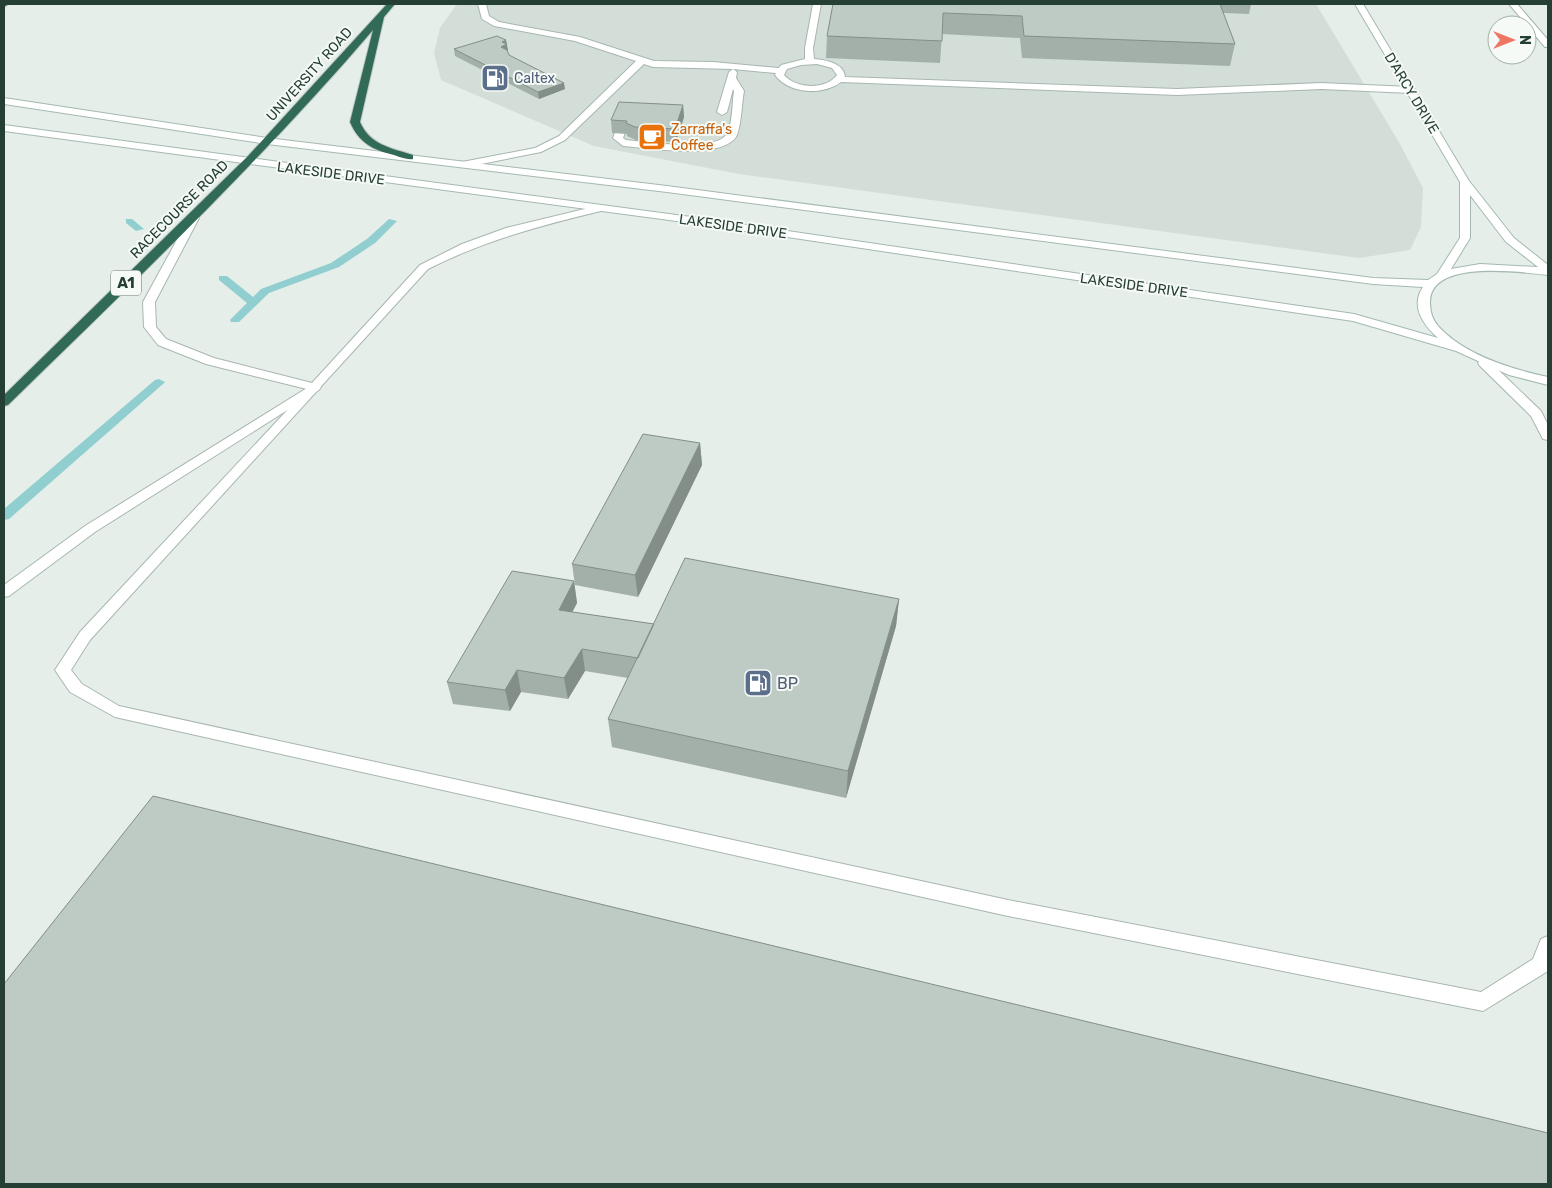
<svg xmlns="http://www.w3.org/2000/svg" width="1552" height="1188" viewBox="0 0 1552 1188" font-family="Rubik,sans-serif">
<rect width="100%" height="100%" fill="#e5eee9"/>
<path fill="#d3ded8" d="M457 4H1316L1400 144 1423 188 1421 227 1410 250 1359 258 739 174 594 146 441 80 434 53 440 28Z"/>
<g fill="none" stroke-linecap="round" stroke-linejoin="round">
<path fill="#90ced0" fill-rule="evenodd" d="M126 219H132L144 229 136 231 126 223Z
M389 219 397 221 375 243 339 267 269 293 239 322H231L230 320 247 303 219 280V276H227L253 297 261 289 331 263 367 239Z
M159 379 165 382 163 384 9 519 4 520V509L155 380Z"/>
<defs>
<path id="lane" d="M478 4H486L489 16 499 22 580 37 654 61 713 62 779 68 781 65 805 59V48L813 4H821L813 48 814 59C826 60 844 63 845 77L1177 89 1321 83 1411 87 1416 90 1411 93 1321 89 1177 95 841 82C822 96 789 94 775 75L776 73 733 69 737 72 736 78 744 91C742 102 741 129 736 137 720 160 648 148 623 146L613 138 622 114 627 111 632 114 623 138 626 140C645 142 719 153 727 133 733 122 732 104 734 91L733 89 727 112 722 115 717 112 729 72 733 69 653 67 644 64 565 140 541 152 466 167 462 166V162L535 148 559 136 636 61 575 41 494 26 482 19ZM817 64 832 68 837 75C826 90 796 89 784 75L787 69 801 65Z
M315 383 319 384 321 387 319 390 95 532 9 596 4 597V585L85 526Z"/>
<path id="street" d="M1509 4H1517L1548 40V47H1545Z
M601 205 606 208 605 210C543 225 485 240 428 269L90 640 71 670 82 684 119 706 1008 900 1481 992 1533 959 1541 939 1548 936V971L1483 1011 1008 916 115 717 70 692 55 670 80 632 307 389 206 364 158 345 144 327 143 302 190 216H198L199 218 155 302 156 327 166 339 214 358 312 383 420 265 462 244 506 228Z
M1484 359 1488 360 1541 411 1548 425V440L1543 439 1531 416 1480 366 1478 363 1480 360Z"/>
<path id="secondary" d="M1355 4H1363L1469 181 1514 238 1548 265V275C1520 272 1430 259 1430 302 1430 311 1432 319 1438 326 1464 355 1511 369 1548 377V385L1509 375 1456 351 1353 321 699 224 4 131V125L699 218 1354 314 1438 338C1423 325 1410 306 1423 287L1373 284 667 192 267 144 4 104V98L267 138 667 186 1373 278 1428 280 1437 274 1460 238V182ZM1470 195 1506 242 1538 267 1480 264 1451 269 1470 238Z"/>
<path id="highway" d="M4 4H9L4 7Z
M387 4H395L384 17 360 122C370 145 391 148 413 155V159C407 160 400 157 394 155 373 150 359 143 350 122L373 30C259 163 133 283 8 405L4 406V395L248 156Z"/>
</defs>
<use href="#lane" stroke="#a8b6af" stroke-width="2"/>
<use href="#street" stroke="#a8b6af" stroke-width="2"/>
<use href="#secondary" stroke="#a4b9af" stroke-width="2"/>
<use href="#highway" stroke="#c2c9c6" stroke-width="2"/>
<use href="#lane" fill="#fff" fill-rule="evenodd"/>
<use href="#street" fill="#fff" fill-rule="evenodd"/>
<use href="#secondary" fill="#fff" fill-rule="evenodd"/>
<use href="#highway" fill="#316b58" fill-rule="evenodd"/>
</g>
<path fill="#a3afa9" d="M833 4H1251L1249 14 1223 13 1235 44 1230 66 1022 58 1020 38 942 34 940 63 826 58 827 36Z
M506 40 508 51H507L509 55 565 89 539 99 455 56 454 49Z
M683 105 684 117 676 142 636 140 627 136V134L612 133 611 120Z
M700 443 702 465 638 597 575 585 572 564Z
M574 581 577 603 572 612 654 624 899 599 896 626 846 798 612 747 608 719 628 678 585 671 568 699 521 692 510 711 453 704 447 682Z"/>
<path fill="#848e89" d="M506 40 508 51 502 53 501 47 502 42Z
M564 83 565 89 539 99 538 92Z
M683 105 684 117 676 142 675 129Z
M700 443 702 465 638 597 635 575Z
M574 581 577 603 562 632 559 610Z
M899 599 896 626 846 798 848 771Z
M582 649 585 671 568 699 564 678Z
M517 670 521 692 510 711 505 690Z"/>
<path fill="#bdcbc4" stroke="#848e89" d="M833 4H1220L1235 44 1024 36 1022 16 943 13 942 41 827 36Z
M497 36 506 40 502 42 507 44 501 47 507 50 509 55 564 83 538 92 454 49Z
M619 102 683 105 675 129 635 127 626 123 627 121 611 120Z
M643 434 700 443 635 575 572 564Z
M685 558 899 599 848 771 608 719Z
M512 571 574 581 559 610 654 624 638 658 582 649 564 678 517 670 505 690 447 682Z
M153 796 1548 1133V1184H4V984Z"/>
<defs>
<symbol id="fuel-square" viewBox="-11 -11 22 22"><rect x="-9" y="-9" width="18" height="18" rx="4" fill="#5c6f8a" stroke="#f6faf7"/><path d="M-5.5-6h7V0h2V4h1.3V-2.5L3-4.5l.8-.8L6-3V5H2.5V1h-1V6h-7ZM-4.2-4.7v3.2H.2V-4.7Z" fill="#fff"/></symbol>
<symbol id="cafe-square" viewBox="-11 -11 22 22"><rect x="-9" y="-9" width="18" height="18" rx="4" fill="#e8710a" stroke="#f6faf7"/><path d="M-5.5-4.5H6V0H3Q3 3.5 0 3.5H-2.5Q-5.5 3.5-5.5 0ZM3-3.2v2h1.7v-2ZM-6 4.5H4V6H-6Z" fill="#fff"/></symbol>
</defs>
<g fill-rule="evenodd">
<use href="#fuel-square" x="479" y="62" width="32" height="32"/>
<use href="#cafe-square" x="636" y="121" width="32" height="32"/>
<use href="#fuel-square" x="742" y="667" width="32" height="32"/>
</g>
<g text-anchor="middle" stroke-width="4" stroke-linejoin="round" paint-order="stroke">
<g font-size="14" fill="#253f35" stroke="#f6faf7">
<text transform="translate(309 74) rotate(-48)" y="5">UNIVERSITY ROAD</text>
<text transform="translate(1412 93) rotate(59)" y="5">D'ARCY DRIVE</text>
<text transform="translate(331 173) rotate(7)" y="5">LAKESIDE DRIVE</text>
<text transform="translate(179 209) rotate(-45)" y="5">RACECOURSE ROAD</text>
<text transform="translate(733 226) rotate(8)" y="5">LAKESIDE DRIVE</text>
<text transform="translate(1134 285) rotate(8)" y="5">LAKESIDE DRIVE</text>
</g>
<g font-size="14" fill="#4e5e75" stroke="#f6faf7" text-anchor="start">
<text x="514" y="83">Caltex</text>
</g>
<g font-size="14" fill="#c56008" stroke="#f6faf7" text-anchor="start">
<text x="671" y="134">Zarraffa's<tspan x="671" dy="16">Coffee</tspan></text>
</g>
<rect fill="#f6faf7" stroke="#64776f" stroke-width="1" x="111" y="270.5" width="30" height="25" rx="4"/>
<g font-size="15" font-weight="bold" fill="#253f35">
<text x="126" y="288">A1</text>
</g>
<g font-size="16" fill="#4e5e75" stroke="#f6faf7" text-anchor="start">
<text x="777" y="689">BP</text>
</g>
</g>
<rect width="1552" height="1188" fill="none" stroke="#253f35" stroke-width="10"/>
<g transform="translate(1512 40) rotate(90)"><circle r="24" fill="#f6faf7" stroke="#a2afa9"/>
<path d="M0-4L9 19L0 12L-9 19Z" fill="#ed7564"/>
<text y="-8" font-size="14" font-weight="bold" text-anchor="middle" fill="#253f35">N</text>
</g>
</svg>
